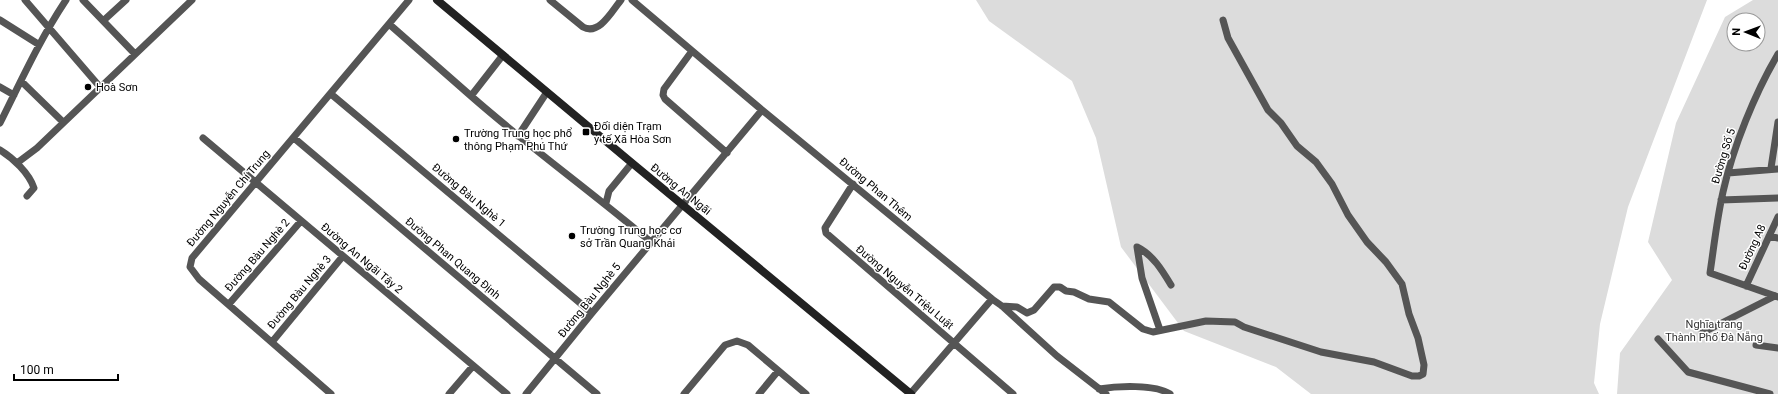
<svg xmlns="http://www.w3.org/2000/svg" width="1778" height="394" viewBox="0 0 1778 394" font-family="Roboto,sans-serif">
<rect width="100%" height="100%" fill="#fff"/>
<path fill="#dcdcdc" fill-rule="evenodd" d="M976 0H1707L1628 207 1600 324 1594 383 1599 394H1311L1276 367 1184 331 1121 247 1096 138 1072 81 989 21Z
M1753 0H1778V394H1617L1620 353 1672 280 1648 242 1676 123 1725 17ZM1734 20H1758V44H1734Z"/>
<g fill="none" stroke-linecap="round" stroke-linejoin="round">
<path stroke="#555" stroke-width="7" d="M25 0 100 87
M83 0 135 54
M550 0 583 27C599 36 612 11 621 0
M632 0 762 110 992 299 1002 306 1057 356 1106 394
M0 20 38 44
M103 21 126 0
M389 24 471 96
M692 51 664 89 663 95 665 99 727 153
M1778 54C1755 93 1733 147 1723 192 1717 218 1714 246 1710 273L1778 297
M503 55 471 96C529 147 592 192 651 242
M21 81 63 122
M0 87 14 95
M331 94 592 313
M0 123C21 81 40 39 66 0
M518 136 547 92
M203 138 507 394
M294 138 597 394
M0 150C13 158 29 173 34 188L27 196
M17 163 37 148 192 0
M1771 168 1778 122
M1728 173 1778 169
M853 184 825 228 826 233 1013 394
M1721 200 1778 198
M606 203 609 191 632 163
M1769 236 1778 238
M1746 286 1778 217
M229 304 301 221
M1002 306 1017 307 1027 313 1034 310 1054 287H1060L1066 291 1074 292 1089 299 1109 302 1143 329 1153 332 1206 321 1235 322 1244 327 1321 352 1374 362 1412 376H1419L1423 374 1424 365 1418 338 1409 314 1402 284 1386 262 1367 242 1348 215 1332 184 1316 162 1297 146 1281 123 1268 110 1228 38 1223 20
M1160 330 1142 278 1137 247C1153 255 1162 270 1171 285
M1702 333 1775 296
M1658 339 1688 372 1770 394
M272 342 343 256
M1756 345 1778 348
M1099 389C1117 386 1155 384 1170 394
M331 394 199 279 190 267 192 258 409 0
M449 394 473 366
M526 394 592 313 762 110
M684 394 725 345 737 341 748 345 806 394
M759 394 778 371
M910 394 992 299"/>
<path stroke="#222" stroke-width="8" d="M437 0 632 163 911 394"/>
</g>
<g fill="#000" stroke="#fff" stroke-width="1.5">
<circle cx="88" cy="87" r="4"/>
<rect x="582" y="128" width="8" height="8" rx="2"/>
<circle cx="456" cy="139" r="4"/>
<circle cx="572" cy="236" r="4"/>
</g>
<g text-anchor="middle" stroke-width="3" stroke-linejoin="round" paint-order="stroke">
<g font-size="11" fill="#000" stroke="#fff" text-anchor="start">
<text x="96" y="91">Hoà Sơn</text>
<text x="594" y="130">Đối diện Trạm<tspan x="594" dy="13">y tế Xã Hòa Sơn</tspan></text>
<text x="464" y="137">Trường Trung học phổ<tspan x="464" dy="13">thông Phạm Phú Thứ</tspan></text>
<text x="580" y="234">Trường Trung học cơ<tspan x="580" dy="13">sở Trần Quang Khải</tspan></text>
</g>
<g font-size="11" fill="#000" stroke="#fff">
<text transform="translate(1723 156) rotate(-73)" y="4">Đường Số 5</text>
<text transform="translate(681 189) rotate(39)" y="4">Đường An Ngãi</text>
<text transform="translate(876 189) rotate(40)" y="4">Đường Phan Thêm</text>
<text transform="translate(469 195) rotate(40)" y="4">Đường Bàu Nghè 1</text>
<text transform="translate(228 198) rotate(-50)" y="4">Đường Nguyễn Chí Trung</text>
<text transform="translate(1752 247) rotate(-65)" y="4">Đường A8</text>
<text transform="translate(257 255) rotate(-49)" y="4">Đường Bàu Nghè 2</text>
<text transform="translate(362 258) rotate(40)" y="4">Đường An Ngãi Tây 2</text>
<text transform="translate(453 258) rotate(40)" y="4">Đường Phan Quang Định</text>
<text transform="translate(905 287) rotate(40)" y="4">Đường Nguyễn Triệu Luật</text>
<text transform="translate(299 292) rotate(-50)" y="4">Đường Bàu Nghè 3</text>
<text transform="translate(589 300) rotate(-51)" y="4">Đường Bàu Nghè 5</text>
</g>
<g font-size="11" fill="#333" stroke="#fff">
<text x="1714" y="328">Nghĩa trang<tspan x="1714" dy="13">Thành Phố Đà Nẵng</tspan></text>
</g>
</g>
<g transform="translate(1746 32) rotate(271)"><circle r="19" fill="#ffffff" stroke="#999999"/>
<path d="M0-3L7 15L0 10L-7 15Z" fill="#000000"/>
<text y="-6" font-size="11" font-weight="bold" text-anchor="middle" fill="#000000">N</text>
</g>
<path d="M14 374v6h104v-6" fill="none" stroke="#000000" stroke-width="2"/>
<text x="20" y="374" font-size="12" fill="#000000" stroke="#ffffff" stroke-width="3" paint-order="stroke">100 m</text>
</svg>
